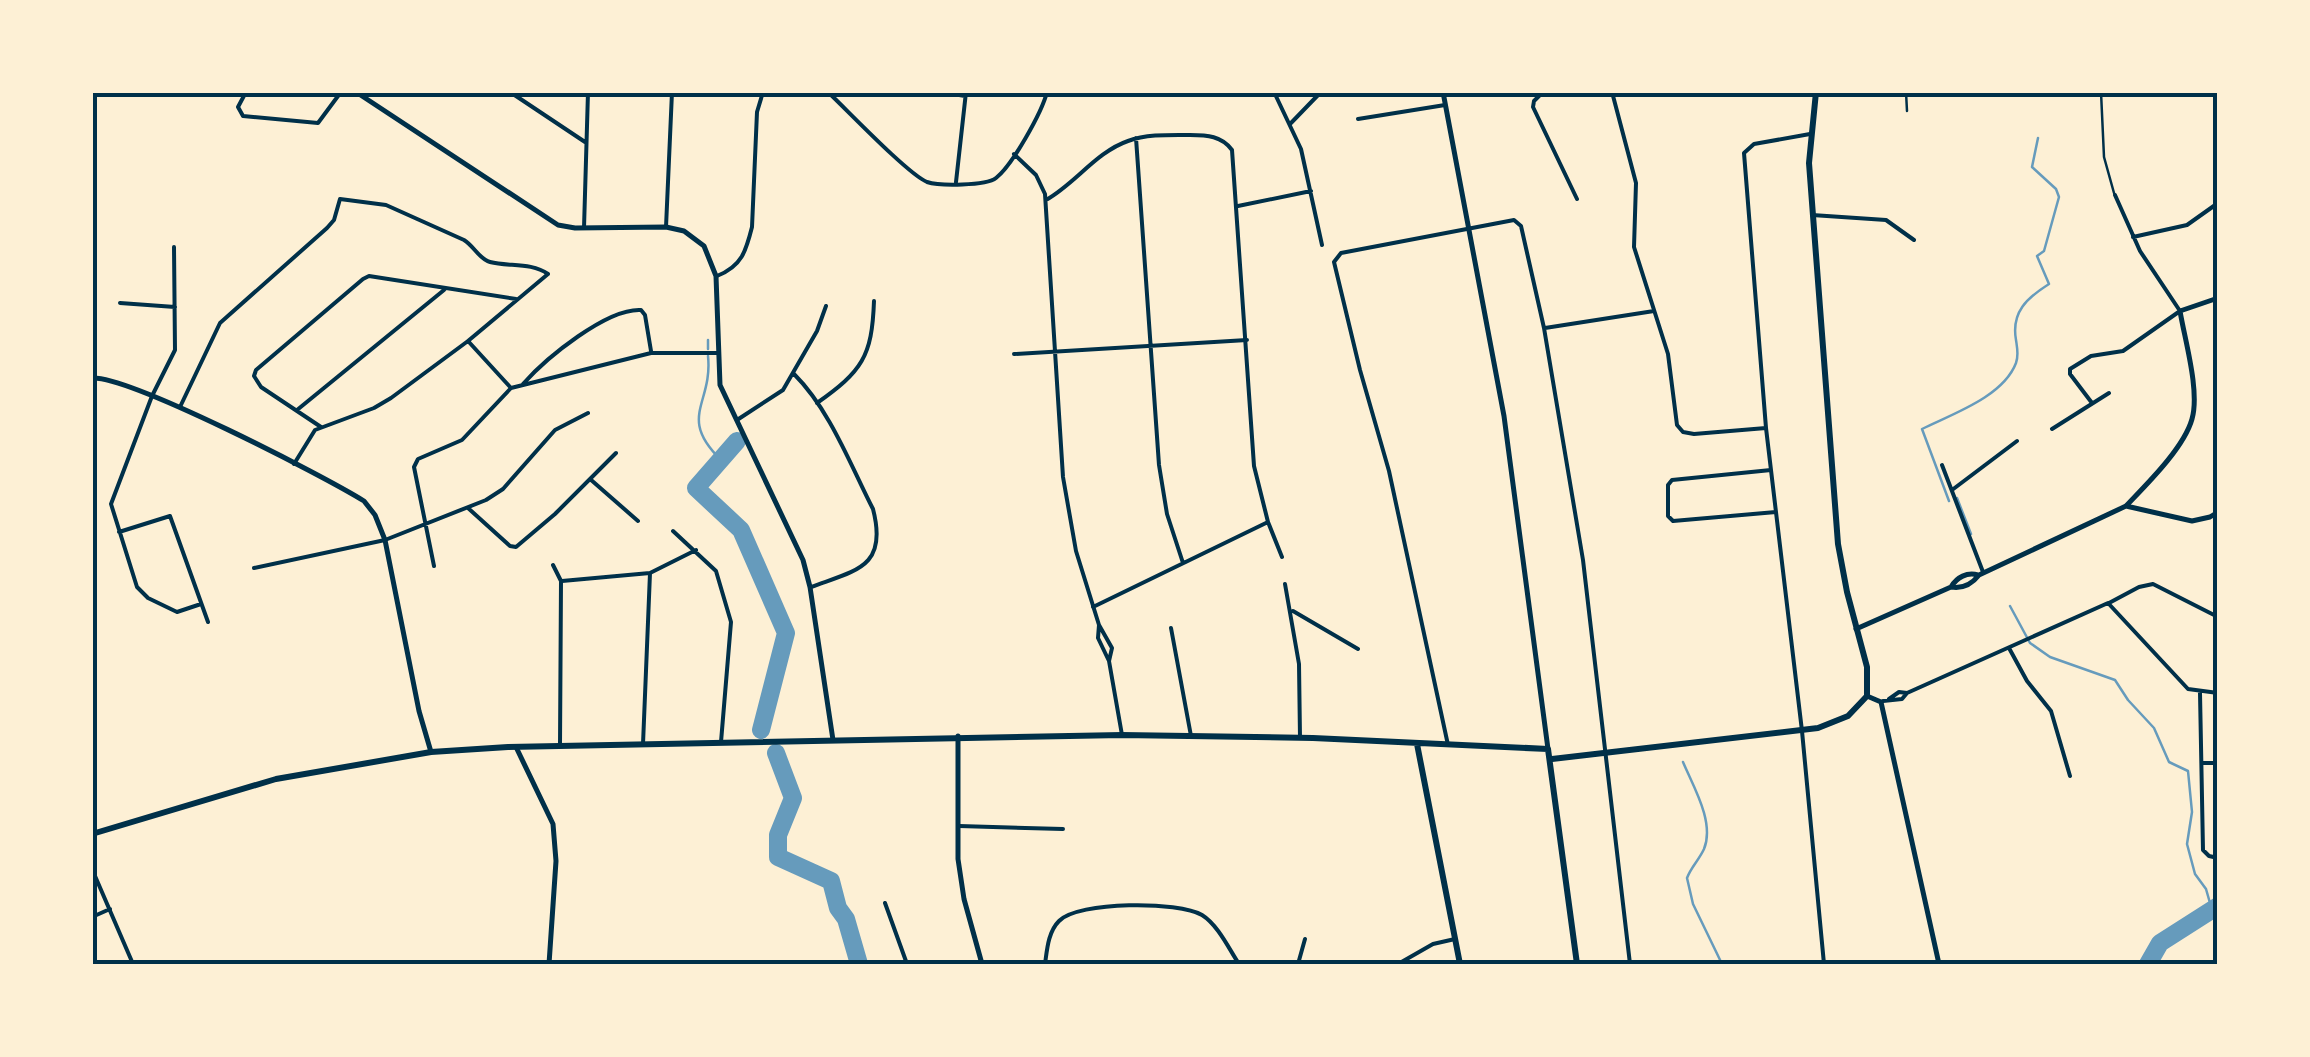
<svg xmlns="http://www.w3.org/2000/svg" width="2310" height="1057" viewBox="0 0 2310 1057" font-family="'Crimson Pro',serif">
<rect width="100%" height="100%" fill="#fdf0d5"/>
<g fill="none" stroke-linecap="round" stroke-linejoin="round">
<path stroke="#669bbc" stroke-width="2.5" d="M708 340V349
M708 356C713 404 677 417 721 460
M1957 498 1971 534
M1949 501 1922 429C1952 414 2003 397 2016 363 2019 355 2017 347 2016 340 2011 312 2027 298 2049 284L2037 256 2044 251 2059 197 2056 189 2032 167 2038 138
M2010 606 2030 643 2050 657 2115 680 2128 700 2154 728 2169 762 2188 771 2192 812 2187 844 2195 874 2206 889 2212 910
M1683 762C1693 786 1715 822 1704 849 1699 860 1691 867 1687 878L1693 904 1722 964"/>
<path stroke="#669bbc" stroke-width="18" d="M737 441 696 488 741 530 786 633 761 730
M776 753 793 798 778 835V857L831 881 838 908 846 919 859 964
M2148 964 2160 943 2218 906"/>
<path stroke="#003049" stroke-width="2.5" d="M1906 92 1907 111
M2101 92 2104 157 2114 193
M2207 964 2218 960"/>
<path stroke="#003049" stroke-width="4" d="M246 92 238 107 243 116 318 123 341 92
M510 92 585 142
M942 92 965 96
M1274 92 1301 149 1322 245
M1543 92 1534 101 1533 107 1577 199
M1612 92 1636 183 1634 247 1668 354 1677 425 1683 432 1694 434 1766 428
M830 94C849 112 908 174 927 182 939 186 986 186 996 178 1012 166 1042 112 1047 92
M1358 119 1445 105
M1291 123 1321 92
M1810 134 1754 144 1744 153 1766 428 1802 731 1824 964
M1136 138 1159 465 1167 514 1183 563
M1014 154 1036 175 1045 194 1063 477 1076 551 1099 625 1112 648 1109 661 1122 735
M956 182 966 92
M1046 200C1075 184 1096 152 1128 141 1147 134 1170 135 1190 135 1207 135 1222 136 1232 150L1254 466 1268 522 1282 557
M1238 206 1311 191
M1812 215 1886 220 1914 240
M666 227 672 92
M584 228 588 92
M2133 237 2187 225 2218 203
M174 247 175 350 152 396 111 504 137 587 148 598 177 612 201 604
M717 276C742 266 746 251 752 227L757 112 763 92
M120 303 175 307
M1545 328 1654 311
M468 341 511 388
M1014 354 1247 340
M794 374C830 410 850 464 873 509 888 567 857 570 811 587
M523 384C546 358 607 308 641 310L645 315 651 351
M817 403C862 371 872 357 874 301
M2092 403 2070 374V369L2091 356 2123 351 2180 311 2140 251 2115 195
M180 407 220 323 327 228 334 220 340 199 386 205 464 240C474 246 479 259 490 262 509 267 531 262 548 274L468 341 391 398 374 408 315 430 294 464
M297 410 444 290
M737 420 783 390 817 331 826 306
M321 427 261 387 254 376 256 370 363 279 369 276 516 299
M2052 429 2109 393
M1942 465 1983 572
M1771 470 1672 480 1668 485V516L1673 521 1776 512
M590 479 638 521
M1952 490 2017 441
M468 508 510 546 516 547 555 514 616 453
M673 531 716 571 731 622 721 742
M119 532 170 516 208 622
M553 565 561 581 560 745
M434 566 414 467 418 459 462 440 511 388 651 353H717
M254 568 385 540 486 500 503 489 555 430 588 413
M562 581 650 573 696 550
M1285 584 1299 664 1300 738
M2109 603 2139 587 2153 584 2218 617
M1093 607 1268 522
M1293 611 1358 649
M1099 625 1098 638 1109 661
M1171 628 1191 736
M2009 648 2027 681 2051 711 2070 776
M2200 693 2203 850 2209 856 2218 858
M1889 699 1899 692 1907 693
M1883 701 1902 699 1907 693 2108 603 2188 689 2218 693
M643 744 650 573
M1448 745 1389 471 1360 370 1334 262 1341 253 1514 220 1521 226 1544 328 1583 560 1630 964
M2203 763H2218
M959 826 1063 829
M92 869 133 964
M885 903 907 964
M92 917 110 909
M1045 964C1047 950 1048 932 1059 921 1078 901 1179 901 1202 915 1218 925 1229 949 1239 964
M1298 964 1305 939
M1398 964 1433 944 1455 939"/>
<path stroke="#003049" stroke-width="5" d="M356 92 558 225 575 228 666 227 684 231 704 246 716 276 720 385 803 560 810 587 833 740
M2126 506C2146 485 2184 448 2192 419 2200 391 2185 341 2180 311L2218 298
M1951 587C1957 577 1967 572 1978 575
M1856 629 1951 587C1963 589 1972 584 1979 575L2126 506 2192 521 2210 517 2218 512
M1867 696 1881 702 1939 964
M958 736V859L964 899 982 964
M516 747 553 824 556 861 549 964"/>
<path stroke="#003049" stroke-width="5" d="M1443 92 1504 416 1548 749
M92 378C130 376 324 476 364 501L375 515 385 540 419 711 431 752"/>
<path stroke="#003049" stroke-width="6" d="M1417 744 1460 964
M1552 759 1818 728 1848 716 1867 696V667L1847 592 1838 544 1809 163 1816 92
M92 834 276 779 431 752 508 747 1122 735 1313 738 1548 749 1577 964"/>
</g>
<rect width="2310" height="1057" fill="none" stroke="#fdf0d5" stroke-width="190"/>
<rect x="95" y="95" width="2120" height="867" fill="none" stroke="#003049" stroke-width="4"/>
</svg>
